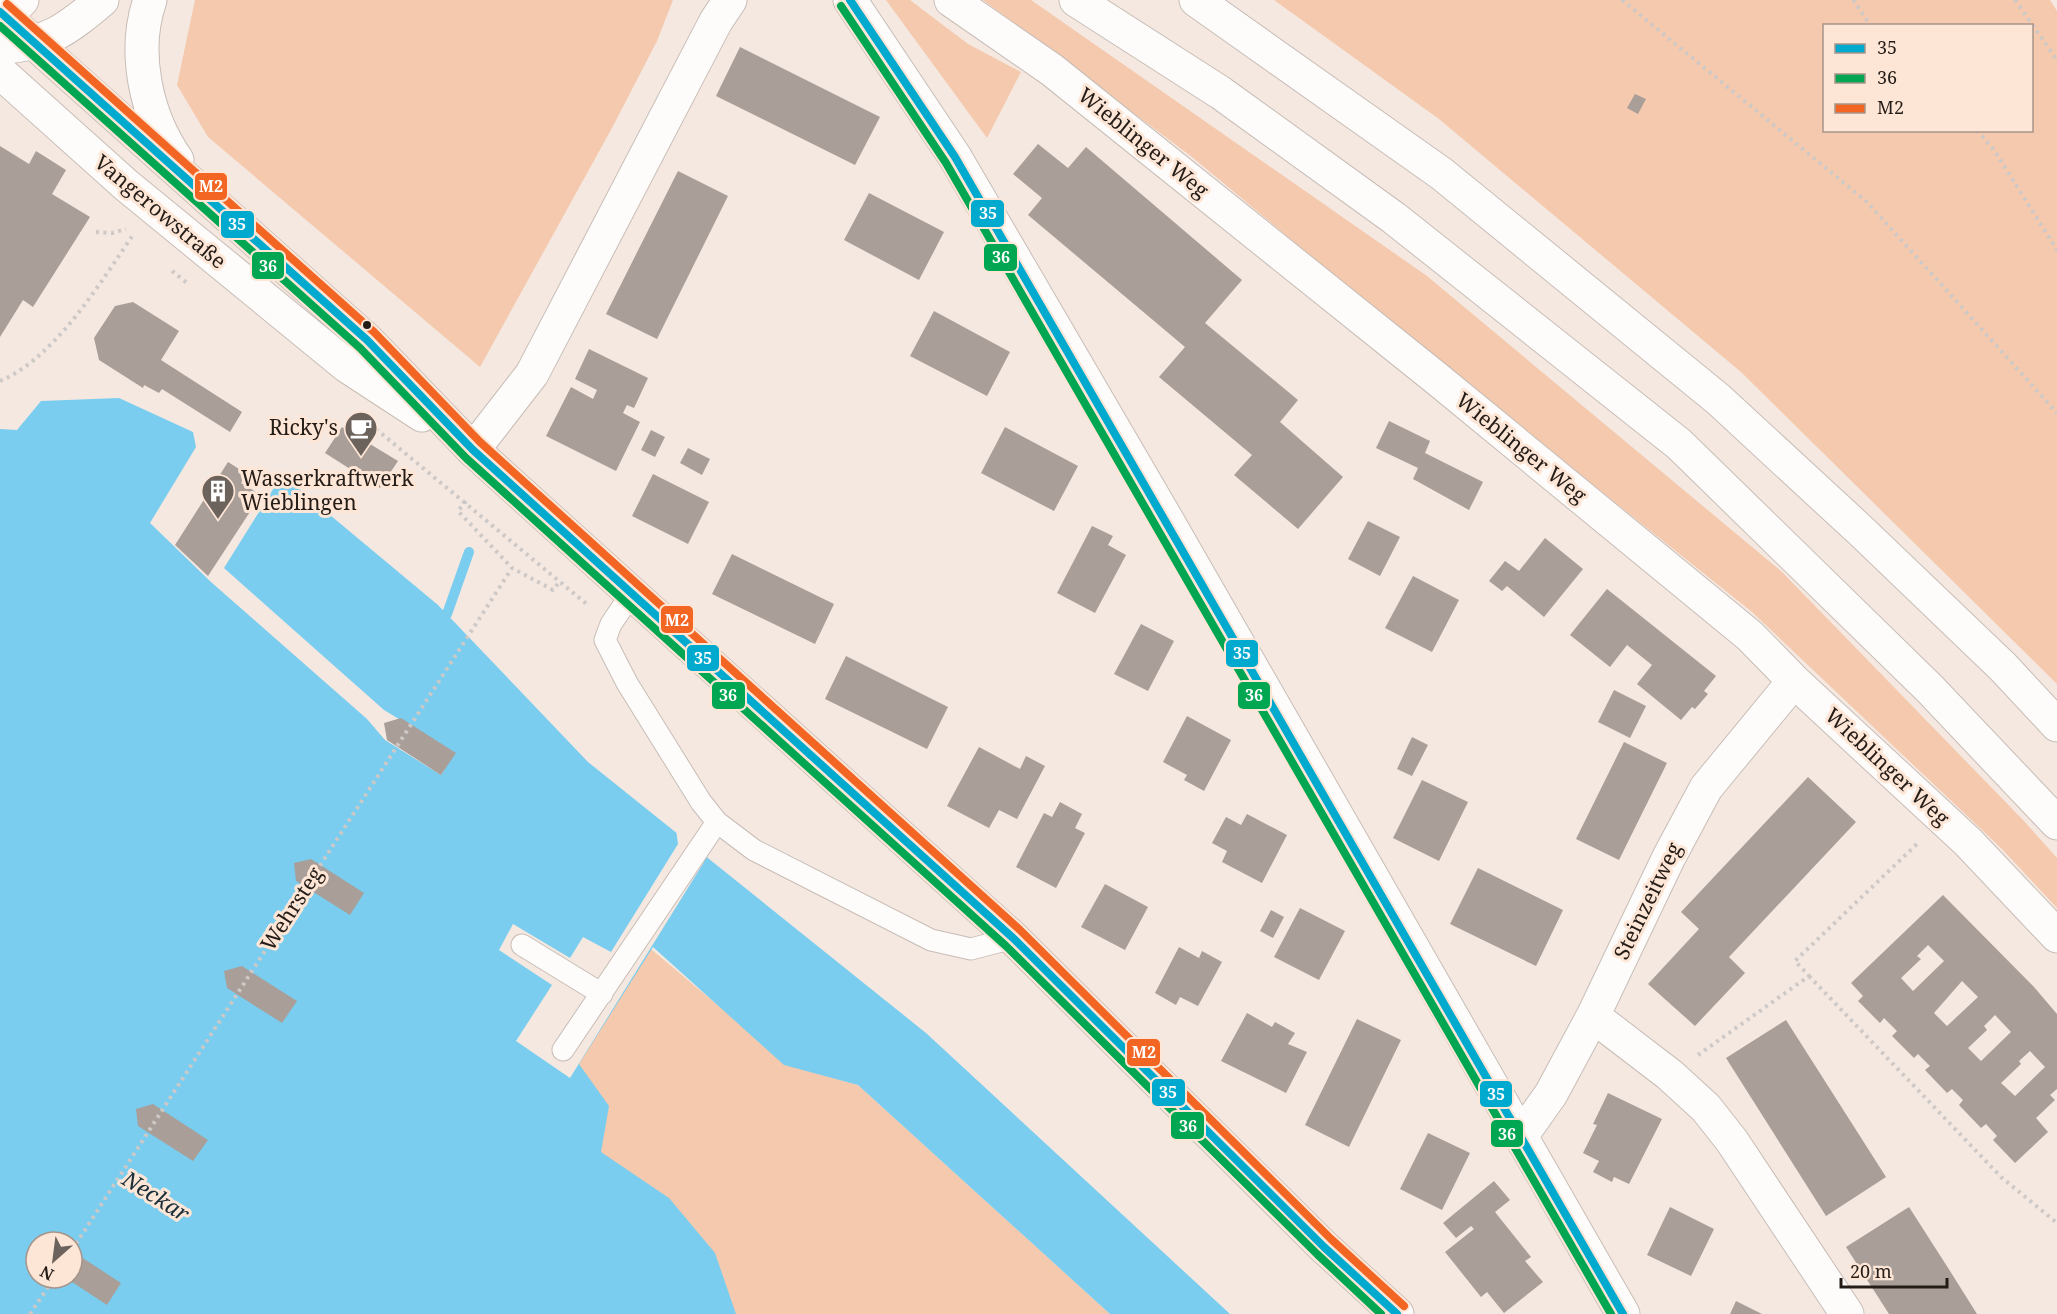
<svg xmlns="http://www.w3.org/2000/svg" width="2057" height="1314" viewBox="0 0 2057 1314" font-family="'Noto Serif',serif">
<rect width="100%" height="100%" fill="#f5e8e0"/>
<path fill="#f4c9ad" fill-rule="evenodd" d="M195 0H673L657 41 612 128 480 367 208 137 177 85Z
M886 0H910L968 44 1021 72 987 138Z
M983 0H1031L1427 276 1782 572 2024 821 2057 858V908L2001 848 1752 612 1407 336 1192 157Z
M1274 0H2050L2057 11V684L1741 372 1439 119ZM1824 26H2032V130H1824Z
M431 764 790 1066 858 1085 1110 1314H80Z"/>
<path fill="#7acdef" fill-rule="evenodd" d="M119 398 193 432 196 447 150 523 211 582 367 719 385 740 441 775 455 753 384 710 224 568 282 475 438 605 588 762 926 1033 1230 1314H1110L858 1085 784 1065 653 947 579 1064 609 1106 601 1152 669 1198 715 1253 736 1314H0V429L17 430 41 401ZM36 1242H72V1278H36Z"/>
<path fill="#f5e8e0" d="M676 829 696 845 704 862 570 1078 516 1041 552 985 499 950 513 924 570 958 583 937 611 952 678 844Z"/>
<g fill="none" stroke-linecap="round" stroke-linejoin="round">
<path stroke="#7acdef" stroke-width="10" d="M447 614 469 552"/>
</g>
<path fill="#a99e98" fill-rule="evenodd" d="M740 47 880 117 855 165 716 96Z
M1635 94 1646 99 1638 114 1627 108Z
M1038 144 1068 168 1086 147 1242 280 1205 323 1298 400 1280 422 1343 477 1298 529 1234 475 1252 455 1159 377 1185 347 1028 215 1042 198 1013 174Z
M0 146 29 164 36 151 66 170 52 194 90 217 33 307 23 300 0 337Z
M678 171 728 196 657 339 606 314Z
M869 193 944 232 919 280 844 240Z
M133 302 179 331 161 360 242 412 230 432 162 389 159 393 144 385 143 388 99 360 94 338 115 306Z
M934 311 1010 352 987 396 910 356Z
M589 349 648 378 634 408 627 405 623 413 640 422 616 471 546 436 571 387 593 399 597 390 575 379Z
M1389 421 1430 441 1425 453 1483 482 1469 510 1413 479 1418 468 1376 448Z
M342 427 398 461 380 488 325 453Z
M1005 427 1078 466 1054 511 981 473Z
M651 430 665 437 655 457 641 450Z
M688 448 710 459 702 475 680 463Z
M228 462 247 474 241 483 261 495 208 576 175 545Z
M653 474 709 502 688 544 632 516Z
M1368 521 1400 537 1380 576 1348 559Z
M1092 526 1113 536 1108 545 1126 555 1095 613 1057 593Z
M1545 538 1583 569 1544 617 1507 586 1502 591 1489 581 1505 561 1519 571Z
M732 554 834 604 815 644 712 594Z
M1413 576 1459 600 1432 652 1385 628Z
M1607 589 1716 676 1704 691 1708 694 1695 709 1692 707 1681 720 1637 684 1652 665 1627 645 1610 667 1570 635Z
M1141 624 1174 641 1148 691 1114 674Z
M846 656 948 707 927 749 825 699Z
M1614 690 1646 706 1630 738 1598 722Z
M1187 716 1231 740 1204 791 1184 780 1187 775 1163 762Z
M401 718 456 753 441 775 387 740 384 723Z
M1412 737 1428 745 1412 776 1397 769Z
M1624 742 1667 763 1619 860 1576 839Z
M979 747 1020 769 1026 756 1045 766 1017 819 999 810 989 828 947 806Z
M1808 777 1856 822 1729 957 1745 973 1695 1026 1648 984 1699 929 1681 912Z
M1422 780 1468 802 1439 861 1393 838Z
M1060 802 1082 814 1075 828 1085 833 1056 888 1016 867 1044 813 1052 817Z
M1247 814 1287 835 1262 883 1222 862 1227 851 1212 843 1226 817 1241 825Z
M311 859 364 893 350 915 296 881 294 863Z
M1478 868 1563 910 1536 966 1450 924Z
M1105 884 1148 907 1125 950 1081 927Z
M1943 895 2034 987 2057 1014V1089L2050 1095 2055 1100 2036 1118 2048 1132 2015 1163 1993 1140 1997 1136 1986 1124 1981 1128 1959 1105 1963 1100 1952 1089 1947 1093 1925 1070 1930 1066 1918 1054 1914 1058 1892 1036 1897 1031 1884 1018 1880 1023 1858 1001 1863 996 1851 983ZM1928 945 1944 961 1913 991 1901 978 1921 959 1917 956ZM1962 981 1978 997 1947 1026 1934 1013ZM1995 1015 2011 1032 1981 1061 1968 1048 1987 1030 1984 1026ZM2030 1051 2045 1067 2015 1096 2001 1083 2021 1064 2019 1061Z
M1300 908 1345 931 1319 980 1274 957Z
M1271 910 1284 917 1273 938 1260 931Z
M1179 947 1199 958 1202 951 1222 962 1198 1006 1180 997 1176 1005 1155 993Z
M242 966 297 1001 282 1023 227 988 224 971Z
M1247 1013 1272 1027 1275 1022 1295 1033 1288 1044 1307 1052 1286 1093 1221 1061Z
M1357 1019 1401 1040 1349 1147 1305 1125Z
M1786 1020 1886 1177 1826 1216 1726 1058Z
M1608 1093 1662 1119 1629 1184 1614 1177 1612 1182 1593 1172 1599 1161 1583 1153 1597 1125 1593 1124Z
M153 1104 208 1140 193 1161 138 1126 136 1109Z
M1428 1133 1470 1153 1442 1210 1400 1189Z
M1494 1181 1510 1200 1495 1212 1531 1257 1525 1261 1543 1282 1504 1313 1487 1292 1481 1297 1445 1252 1474 1229 1471 1226 1456 1238 1443 1223Z
M1670 1207 1714 1229 1691 1276 1647 1255Z
M1909 1207 1950 1271 1977 1314H1889L1846 1247Z
M72 1251 121 1283 107 1305 66 1278H72Z
M1736 1301 1762 1314H1730Z"/>
<g fill="none" stroke-linecap="round" stroke-linejoin="round">
<defs>
<path id="lane" d="M632 593 611 624 605 640 627 683 701 802 717 822 754 850 931 940 971 949 1013 938
M522 945 602 994
M563 1050 717 822"/>
<path id="street" d="M850 0 955 157 1167 520 1623 1314
M951 0 1052 70 1436 378 1750 636 1794 681 1968 842 2057 936
M473 450 532 374 716 21 730 0
M1593 1016 1670 1075 1706 1108 1732 1141 1847 1314
M1522 1135 1551 1094 1593 1016 1669 857 1706 788 1794 681"/>
<path id="secondary" d="M150 0C132 52 146 116 177 160
M14 25 367 340 473 450 1013 938 1324 1247 1397 1314
M0 72 126 185 347 366 422 415"/>
<path id="primary" d="M0 23 22 0
M0 48C49 43 65 31 102 0"/>
<path id="highway" d="M1076 0 1221 93 1394 218 1679 444 1930 689 2057 823
M1196 0 1442 174 1718 399 1861 531 2003 667 2057 725"/>
</defs>
<use href="#lane" stroke="#c7bdb7" stroke-width="23"/>
<use href="#street" stroke="#c7bdb7" stroke-width="35"/>
<use href="#secondary" stroke="#c7bdb7" stroke-width="35"/>
<use href="#primary" stroke="#c7bdb7" stroke-width="35"/>
<use href="#highway" stroke="#c7bdb7" stroke-width="35"/>
<path stroke="#cec9c7" stroke-width="4" stroke-dasharray="3 4.5" stroke-linecap="butt" d="M1622 0 1867 202 2057 413
M1853 0 1871 26
M2015 0 2057 60
M1977 130 1994 150 2057 250
M96 232 112 233 126 229
M172 271 187 283
M0 381C55 358 100 283 133 235
M376 429 589 606
M466 501 458 511 512 568 553 590 560 581
M1809 976 2001 1177 2057 1223
M1698 1055 1809 976 1795 961 1919 842
M72 1250 512 568
M30 1314 54 1278"/>
<use href="#lane" stroke="#fefcfa" stroke-width="21"/>
<use href="#street" stroke="#fefcfa" stroke-width="33"/>
<use href="#secondary" stroke="#fefcfa" stroke-width="33"/>
<use href="#primary" stroke="#fefcfa" stroke-width="33"/>
<use href="#highway" stroke="#fefcfa" stroke-width="33"/>
<defs>
<path id="bus-1" d="M850 0 955 157 1623 1314
M0 12 367 340 473 450 1013 938 1324 1247 1397 1314"/>
<path id="bus-2" d="M841 6 946 163 1611 1314
M0 26 360 348 466 458 1006 946 1317 1254 1381 1314"/>
<path id="bus-3" d="M7 4 374 332 480 442 1020 930 1331 1239 1404 1306"/>
</defs>
<use href="#bus-1" stroke="#fee6d7" stroke-width="12"/>
<use href="#bus-2" stroke="#fee6d7" stroke-width="12"/>
<use href="#bus-3" stroke="#fee6d7" stroke-width="12"/>
<use href="#bus-1" stroke="#00a9ce" stroke-width="8"/>
<use href="#bus-2" stroke="#00a651" stroke-width="8"/>
<use href="#bus-3" stroke="#f26522" stroke-width="8"/>
</g>
<defs>
<symbol id="cafe-pin" viewBox="-11 -11 22 30"><path d="M0 17L-7.5 6A9.5 9.5 0 1 1 7.5 6Z" fill="#6d635d" stroke="#fee6d7"/><path d="M-5.5-4.5H6V0H3Q3 3.5 0 3.5H-2.5Q-5.5 3.5-5.5 0ZM3-3.2v2h1.7v-2ZM-6 4.5H4V6H-6Z" fill="#fff"/></symbol>
<symbol id="building-pin" viewBox="-11 -11 22 30"><path d="M0 17L-7.5 6A9.5 9.5 0 1 1 7.5 6Z" fill="#6d635d" stroke="#fee6d7"/><path d="M-4-6H4V6H1V3H-1V6H-4ZM-2.5-4.3h1.7v1.8h-1.7ZM.8-4.3h1.7v1.8H.8ZM-2.5-1h1.7V.8h-1.7ZM.8-1h1.7V.8H.8Z" fill="#fff"/></symbol>
</defs>
<g fill-rule="evenodd">
<use href="#cafe-pin" x="342" y="409" width="38" height="52"/>
<use href="#building-pin" x="199" y="472" width="38" height="52"/>
</g>
<circle fill="#241c17" stroke="#fee6d7" stroke-width="2" cx="367" cy="325" r="5"/>
<g text-anchor="middle" stroke-width="6" stroke-linejoin="round" paint-order="stroke">
<g font-size="21" fill="#241c17" stroke="#fee6d7">
<text transform="translate(1143 143) rotate(39)" y="7">Wieblinger Weg</text>
<text transform="translate(160 212) rotate(40)" y="7">Vangerowstraße</text>
<text transform="translate(1521 448) rotate(39)" y="7">Wieblinger Weg</text>
<text transform="translate(1887 767) rotate(43)" y="7">Wieblinger Weg</text>
<text transform="translate(1648 901) rotate(-64)" y="7">Steinzeitweg</text>
<text transform="translate(292 909) rotate(-57)" y="7">Wehrsteg</text>
</g>
<g font-size="21" fill="#241c17" stroke="#fee6d7" text-anchor="end">
<text x="338" y="435">Ricky's</text>
<text x="241" y="486" text-anchor="start">Wasserkraftwerk<tspan x="241" dy="24">Wieblingen</tspan></text>
</g>
<g font-size="22" font-style="italic" fill="#1a2f39" stroke="#fee6d7">
<text transform="translate(156 1196) rotate(32)" y="8">Neckar</text>
</g>
</g>
<g stroke="#fee6d7" stroke-width="2">
<rect x="194" y="172" width="34" height="29" rx="6" fill="#f26522"/>
<rect x="970" y="199" width="35" height="29" rx="6" fill="#00a9ce"/>
<rect x="220" y="210" width="35" height="29" rx="6" fill="#00a9ce"/>
<rect x="983" y="243" width="35" height="29" rx="6" fill="#00a651"/>
<rect x="251" y="251" width="34" height="29" rx="6" fill="#00a651"/>
<rect x="660" y="605" width="34" height="29" rx="6" fill="#f26522"/>
<rect x="1225" y="639" width="34" height="29" rx="6" fill="#00a9ce"/>
<rect x="686" y="644" width="34" height="28" rx="6" fill="#00a9ce"/>
<rect x="711" y="681" width="35" height="29" rx="6" fill="#00a651"/>
<rect x="1237" y="681" width="34" height="29" rx="6" fill="#00a651"/>
<rect x="1126" y="1038" width="35" height="29" rx="6" fill="#f26522"/>
<rect x="1151" y="1078" width="35" height="29" rx="6" fill="#00a9ce"/>
<rect x="1479" y="1080" width="34" height="28" rx="6" fill="#00a9ce"/>
<rect x="1170" y="1111" width="35" height="29" rx="6" fill="#00a651"/>
<rect x="1490" y="1119" width="34" height="29" rx="6" fill="#00a651"/>
</g>
<g font-size="16" text-anchor="middle" font-weight="bold" fill="#fff">
<text x="211" y="192">M2</text>
<text x="988" y="219">35</text>
<text x="237" y="230">35</text>
<text x="1001" y="263">36</text>
<text x="268" y="272">36</text>
<text x="677" y="626">M2</text>
<text x="1242" y="659">35</text>
<text x="703" y="664">35</text>
<text x="728" y="701">36</text>
<text x="1254" y="701">36</text>
<text x="1144" y="1058">M2</text>
<text x="1168" y="1098">35</text>
<text x="1496" y="1100">35</text>
<text x="1188" y="1132">36</text>
<text x="1507" y="1140">36</text>
</g>
<rect x="1823" y="24" width="210" height="108" fill="#fee6d7" stroke="#a7958a" stroke-width="1.5"/>
<rect x="1835" y="44" width="30" height="9" fill="#00a9ce" stroke="#a7958a" stroke-width="1.5"/>
<text x="1877" y="54" font-size="18" fill="#241c17">35</text>
<rect x="1835" y="74" width="30" height="9" fill="#00a651" stroke="#a7958a" stroke-width="1.5"/>
<text x="1877" y="84" font-size="18" fill="#241c17">36</text>
<rect x="1835" y="104" width="30" height="9" fill="#f26522" stroke="#a7958a" stroke-width="1.5"/>
<text x="1877" y="114" font-size="18" fill="#241c17">M2</text>
<g transform="translate(54 1260) rotate(208)"><circle r="28" fill="#fee6d7" stroke="#a7958a" stroke-width="1.5"/>
<path d="M0-4.5L10 22L0 15L-10 22Z" fill="#6d635d"/>
<text y="-9" font-size="16" font-weight="bold" text-anchor="middle" fill="#241c17">N</text>
</g>
<path d="M1841 1278v9h106v-9" fill="none" stroke="#241c17" stroke-width="3"/>
<text x="1850" y="1278" font-size="18" fill="#241c17" stroke="#fee6d7" stroke-width="4.5" paint-order="stroke">20 m</text>
</svg>
